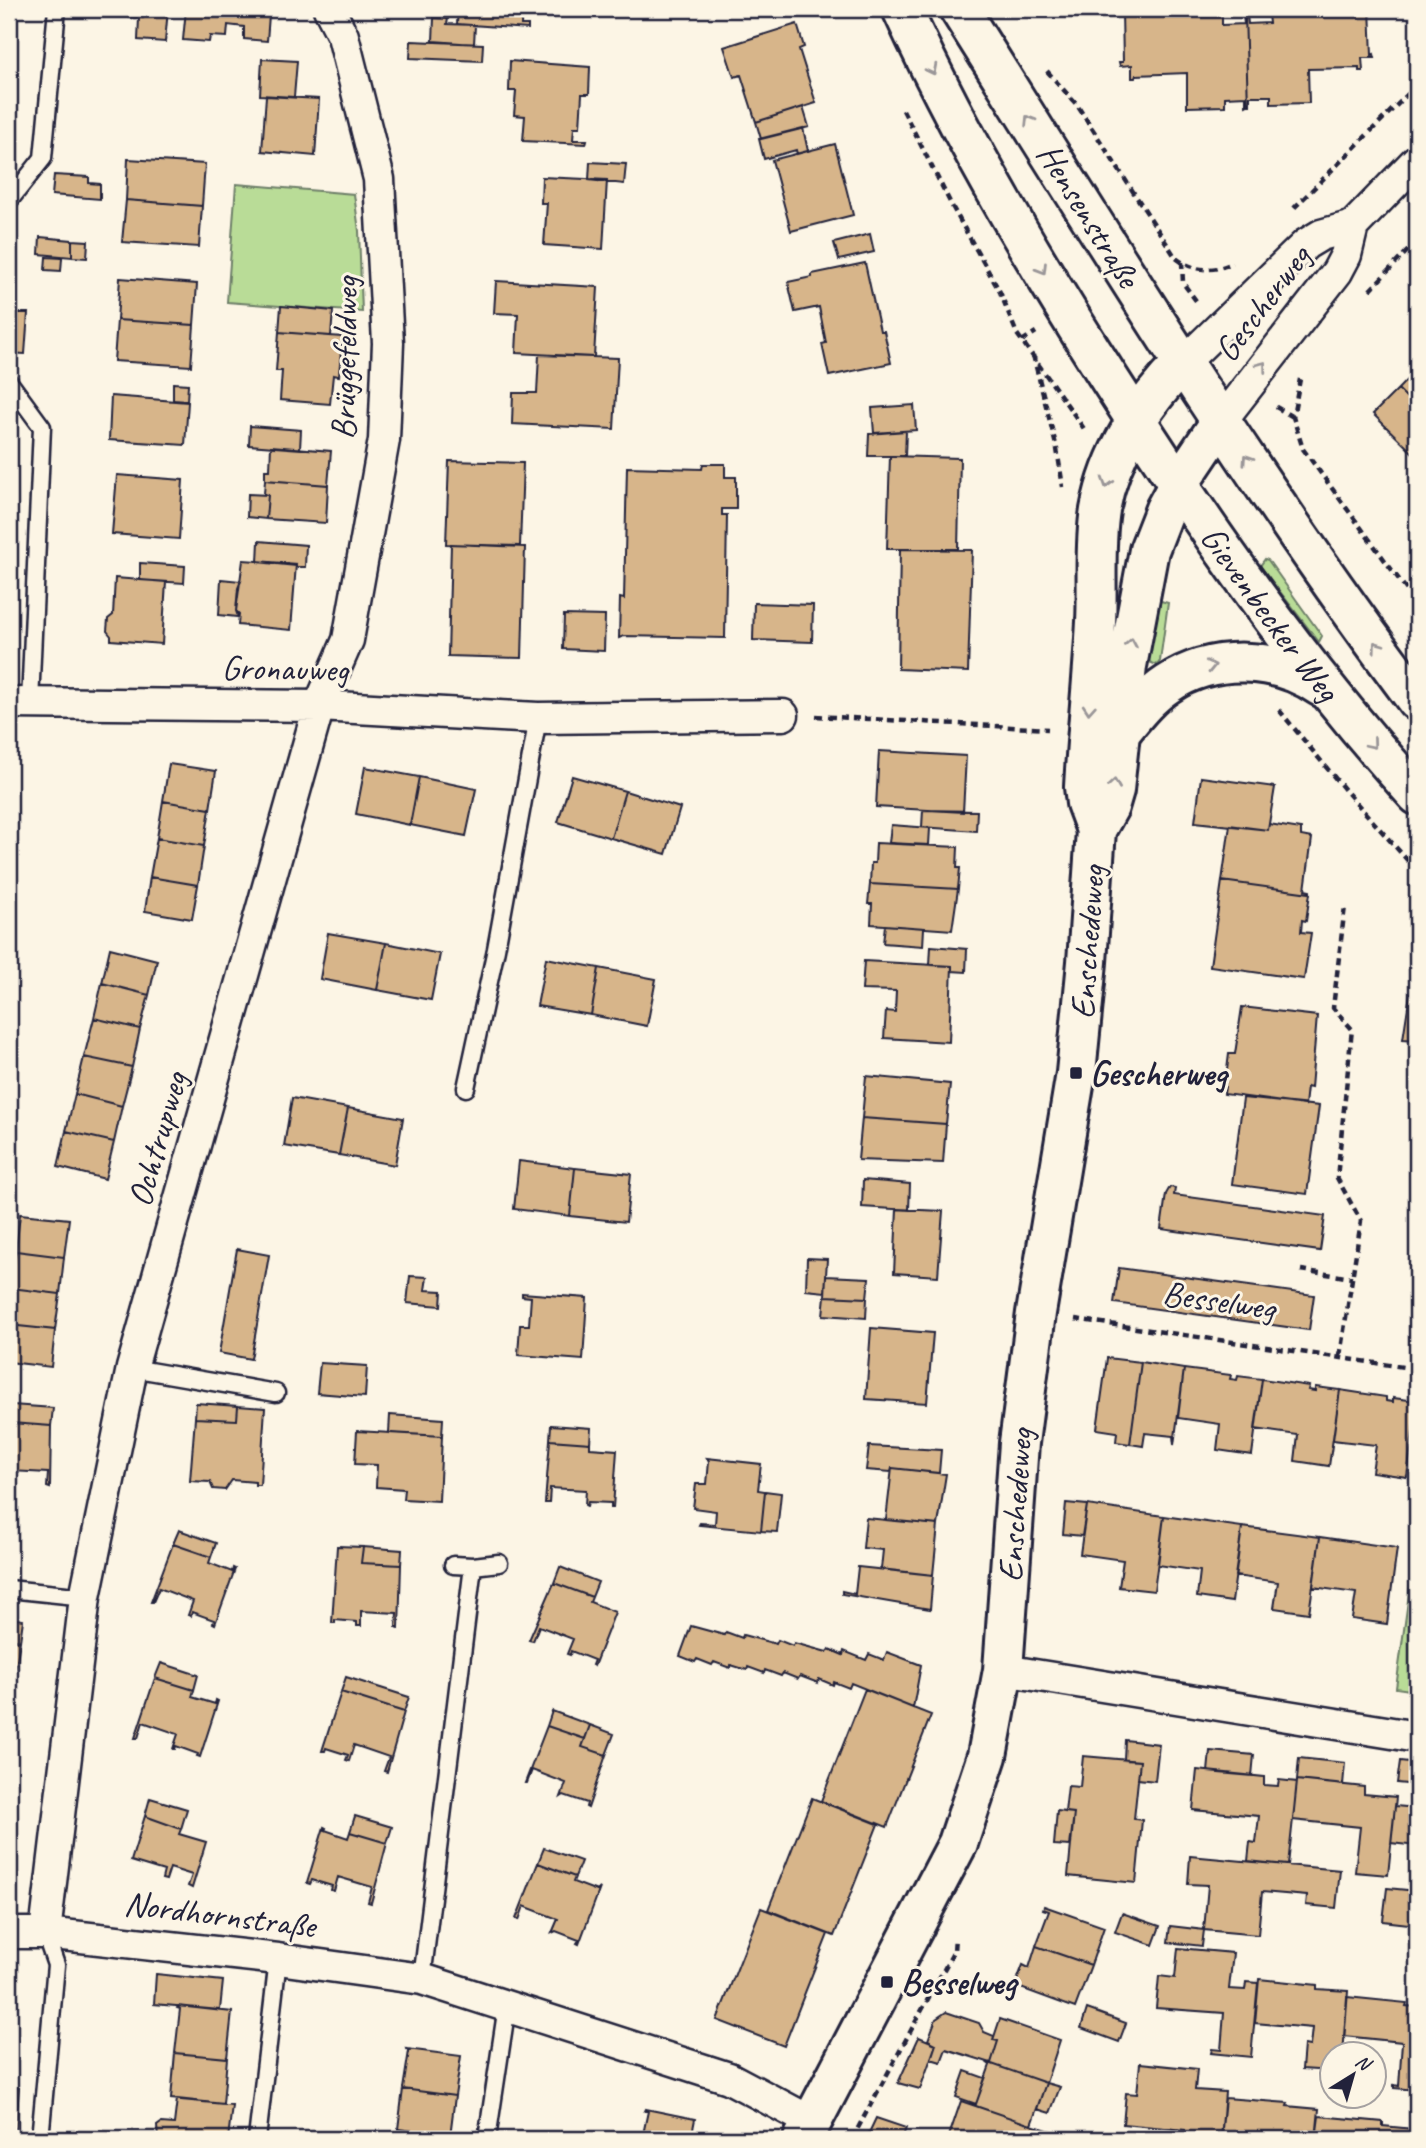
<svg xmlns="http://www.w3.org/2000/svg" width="1426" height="2148" viewBox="0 0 1426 2148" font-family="Caveat,sans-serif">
<rect width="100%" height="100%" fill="#fcf5e5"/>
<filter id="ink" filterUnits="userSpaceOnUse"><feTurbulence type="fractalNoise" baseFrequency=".0143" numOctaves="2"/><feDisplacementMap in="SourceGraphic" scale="14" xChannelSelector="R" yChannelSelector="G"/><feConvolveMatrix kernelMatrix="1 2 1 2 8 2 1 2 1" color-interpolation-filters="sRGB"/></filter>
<g filter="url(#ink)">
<path fill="#b9dc97" stroke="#6e7f69" stroke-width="2" d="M236 184 354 194 359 231 362 312 227 302Z
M1265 559 1268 560 1322 636 1319 642 1260 566Z
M1161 601 1168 603 1160 661 1157 665 1149 662 1148 658 1157 603Z
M1417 1535V1691L1396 1688Z"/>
<path fill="#d7b58a" stroke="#22223b" stroke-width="2" d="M88 9H144L143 18 87 14Z
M144 9H168L165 42 138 40 139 18H143Z
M186 9H247V13L269 15 267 41 244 39V27L228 25 227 37 210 36 209 42 183 40Z
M458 9H522L521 25H528V29L457 24Z
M1085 9H1180L1186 17 1222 16V25L1244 24 1243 16 1245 15 1248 105 1246 106V96L1225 97V106L1187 107V73L1136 75 1135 78H1132V65L1120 66 1119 62H1123L1122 11 1085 12Z
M1306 9H1370L1372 55 1374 54 1375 58H1362L1363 71H1359V68L1308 69 1309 103 1271 104V96H1250V105H1248L1245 15H1247L1248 24 1269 23 1268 15 1304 14Z
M434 18 448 19 447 24 475 25 474 44 433 41Z
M797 24 804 47 799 49 816 103 756 122 741 75 734 77 724 47Z
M411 41 483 44 482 61 410 58Z
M262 59 297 61 294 97 260 95Z
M510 61 590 67 589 94H582L580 127H574L573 140H587L586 144 523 141 525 116 514 115 516 91H509Z
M266 96 319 99 315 156 262 151Z
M803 107 809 127 761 139 756 122Z
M803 128 808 151 797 154 796 150 764 159 759 139Z
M835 144 853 215 791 231 772 160Z
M128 159 205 164 202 206 126 200Z
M590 162 626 164 624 184 589 180Z
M54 175 89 177V183L100 184V199L52 195Z
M542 177 607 180 603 249 544 245 547 203H541Z
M126 200 202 206 199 247 122 242Z
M870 234 874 252 839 260 834 243Z
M40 237 72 240V257L39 254Z
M72 240 88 241 87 258 72 257Z
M46 257 62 258 61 271 45 270Z
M865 263 880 331H884L891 363 829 376 822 344 826 343 819 307 795 312 788 282 812 277V274Z
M120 278 197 284 194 325 117 320Z
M496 281 598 287 594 357 516 353 518 314 494 313Z
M281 306 333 311 331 336 279 332Z
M11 313H28L25 354 9 353Z
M117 320 194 325 191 366 114 361Z
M279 332 342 337 339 376 333 375 330 404 280 400 282 371H276Z
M539 355 618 358 614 429 512 424 513 393H537Z
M1417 369V408L1398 389Z
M173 383 188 384 187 401 173 400Z
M1398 389 1417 408V457L1373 414Z
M111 396 188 402 185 445 109 440Z
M914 405 916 430 874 433 872 408Z
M250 426 301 430 300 449 249 445Z
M906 431 905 456H868L869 434Z
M271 446 331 451 328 485 265 480V470H270Z
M890 456 960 458 958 549H887Z
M449 461 523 463 520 546 446 544Z
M703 464H725V477H736V509H722V515H727L725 638 624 636 619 638 620 598 624 599 627 467 702 469Z
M117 475 183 480 179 539 112 534Z
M265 480 328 485 326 523 266 519 268 495 264 494Z
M248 494 268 495 266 519 247 517Z
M259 541 306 545 305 567 258 562Z
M451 544 525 547 522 658 448 656Z
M900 549 972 550 968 672 898 669Z
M243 560 296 564 291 630 238 625 239 614 236 611Z
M140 563 185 566 184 583 140 580Z
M115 578 166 582 162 644 111 640V636L107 631 108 619 113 615Z
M221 579 241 581 238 588 236 611 238 617 219 615Z
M754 603 813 605 812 642 753 640Z
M564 615 605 616 604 651 563 649Z
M879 751 966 756 963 812 876 807Z
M169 764 216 771 210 809 163 801Z
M365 767 419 777 410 825 356 814Z
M572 776 625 791 611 838 558 822Z
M419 777 476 789 466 836 410 825Z
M1201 777 1275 787 1268 830 1195 822Z
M625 791 680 808 666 854 611 838Z
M163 801 210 809 204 846 157 838Z
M923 810 977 811 976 831 922 827Z
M1269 824 1301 829V836L1312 838 1305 890 1310 891V893L1222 881 1230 825 1268 830Z
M891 825 930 828 929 845 889 843Z
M157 838 204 846 198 885 150 877Z
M876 843 958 847 957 868H960L958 889 870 884 871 863H875Z
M150 877 198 885 192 919 145 911Z
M1222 881 1310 893 1306 921 1302 920 1301 932 1311 933 1304 979 1210 966Z
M870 884 958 889 952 930 871 924 872 904H868Z
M885 925 924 928 923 946 883 943Z
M328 933 386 943 377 990 320 979Z
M386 943 440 954 431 1000 377 990Z
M931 946 967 949 966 972 952 971V966L930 965Z
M110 948 157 960 149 995 102 983Z
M546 958 599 968 591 1015 537 1006Z
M864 961 952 966 949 1042 884 1038 886 1011 895 1012 896 991 862 990Z
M599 968 656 979 647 1026 591 1015Z
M102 983 149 995 140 1029 94 1018Z
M1410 994 1417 995V1040L1403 1039Z
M1242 1007 1317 1016 1311 1088 1307 1087 1305 1105 1224 1094 1229 1054H1235Z
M94 1018 140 1029 132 1067 84 1057Z
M84 1057 132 1067 122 1106 75 1094Z
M866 1076 950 1084 946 1124 862 1118Z
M75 1094 122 1106 114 1142 66 1131Z
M292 1098 348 1108 339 1155 284 1146Z
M1243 1098 1319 1106 1307 1194 1232 1184Z
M348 1108 403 1118 395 1165 339 1155Z
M862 1118 946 1124 943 1163 858 1160Z
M66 1131 114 1142 105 1179 58 1167Z
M519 1161 575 1168 570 1216 514 1209Z
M575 1168 631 1174 626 1222 570 1216Z
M863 1180 910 1184 909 1210 862 1207Z
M1170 1187 1175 1188 1174 1195 1325 1216 1320 1251 1161 1229 1166 1194Z
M897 1209 943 1211 938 1276 894 1273Z
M20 1214 69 1219 64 1257 16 1251Z
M237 1249 269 1255 251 1359 219 1353Z
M16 1251 64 1257 60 1294 11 1288Z
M807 1258 827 1259 825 1292 806 1290Z
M1119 1268 1314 1295 1309 1330 1114 1303Z
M410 1276 427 1277 425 1290 442 1291 441 1306 407 1303Z
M826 1276 869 1278 867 1298 825 1296Z
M11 1288 60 1294 55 1330 9 1325Z
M522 1293 587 1298 583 1360 518 1355 520 1325H529L531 1297 522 1296Z
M825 1296 867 1298 866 1318 823 1315Z
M9 1325 55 1330 51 1367 9 1362Z
M871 1328 933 1333 927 1403 866 1399Z
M1107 1358 1141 1362 1130 1444 1116 1442 1117 1432 1097 1429Z
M1141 1362 1184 1369 1174 1445 1173 1436 1145 1433 1143 1446 1130 1444Z
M320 1363 367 1366 365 1397 317 1393Z
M1184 1369 1231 1375 1230 1379 1237 1380 1238 1376 1262 1379 1252 1455 1217 1450 1220 1424 1178 1418Z
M1262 1379 1309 1386 1308 1390 1315 1391V1387L1340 1390 1329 1466 1295 1461 1298 1435 1255 1429Z
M1340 1390 1386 1397V1401L1393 1402V1398L1417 1401 1407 1477 1372 1472 1376 1445 1333 1440Z
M196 1403 238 1406 237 1420 195 1418Z
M12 1405 53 1408 51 1426 11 1423Z
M238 1406 265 1408 260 1485H255V1482L232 1480 225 1490 213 1489 210 1482 190 1481 195 1418 237 1420Z
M390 1415 443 1419 442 1436 389 1433Z
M11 1423 51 1426 50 1488 47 1487 48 1473 11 1471 9 1485V1429L11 1430Z
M551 1425 591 1428 590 1443 550 1440Z
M357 1431 442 1436 439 1501 403 1499 404 1489 376 1487 377 1465 355 1464Z
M550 1440 590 1443V1448L617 1450 613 1508H611V1503L588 1502 587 1506 585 1505 586 1490 550 1488 549 1503H545Z
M869 1446 941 1450 939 1473 892 1468 891 1472 866 1470Z
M707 1458 761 1464 758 1490 765 1491 761 1531 699 1525 700 1523 715 1524 716 1511 693 1508 696 1484H707L709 1461Z
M892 1468 946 1474 938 1525 886 1520Z
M765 1491 781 1493 777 1532 761 1531Z
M1066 1503 1087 1505 1082 1536 1063 1534Z
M1087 1505 1164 1516 1154 1591 1119 1587 1123 1560 1080 1554Z
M1164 1516 1242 1527 1232 1602 1197 1597 1200 1571 1158 1565Z
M866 1518 938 1525 933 1575 881 1569 883 1550 863 1548Z
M1242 1527 1320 1537 1309 1613 1274 1608 1278 1582 1235 1576Z
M179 1530 216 1543 211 1557 173 1544Z
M1320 1537 1397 1548 1387 1624 1352 1619 1356 1593 1313 1587Z
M173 1544 211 1557 209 1563 232 1572 233 1568 235 1569 215 1624 213 1623 214 1620 192 1612 191 1616 188 1615 193 1601 159 1588 153 1602H151Z
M337 1546 363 1547 361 1563 401 1565 399 1628 396 1627 397 1613 361 1611V1626H357V1622L335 1620V1623H332Z
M363 1547 402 1550 401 1565 361 1563Z
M560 1567 598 1582 592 1597 554 1583Z
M858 1567 933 1575 930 1609 842 1594V1591L855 1594Z
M554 1583 592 1597 590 1602 615 1612 594 1666 592 1665 594 1660 571 1651 570 1655 567 1654 573 1639 539 1626 533 1641 529 1640Z
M9 1618 23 1620 20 1641 9 1639Z
M691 1626 724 1635 726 1632 742 1638 743 1635 776 1644 778 1640 793 1646 794 1643 827 1652 829 1649 843 1655 844 1651 866 1660 869 1654 884 1660 887 1652 921 1665 913 1708 851 1683 849 1688 834 1682 833 1685 819 1679 818 1683 800 1676 798 1679 783 1673 781 1676 765 1670 764 1673 748 1667 747 1670 731 1665 730 1668 714 1662 712 1665 697 1659 695 1662 680 1656Z
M9 1639 20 1641 11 1699 9 1698Z
M161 1663 198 1675 194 1690 155 1678Z
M346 1677 409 1697 404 1712 341 1692Z
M155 1678 194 1690 192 1697 215 1704 216 1700 218 1701 200 1757 197 1756 198 1754 176 1746 175 1749H173L178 1734 143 1722 138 1738H135Z
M865 1689 931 1715 887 1827 821 1801Z
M341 1692 404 1712 387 1772 384 1771 389 1757 354 1745 349 1761 346 1760 348 1755 326 1748 325 1751H322Z
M552 1711 590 1725 585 1739 547 1726Z
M590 1725 614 1734 606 1755 582 1747Z
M547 1726 585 1739 582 1747 606 1755 588 1808 586 1807 587 1803 564 1795 561 1797 566 1783 532 1770 527 1783H525Z
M1125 1740 1159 1744 1155 1781 1138 1779 1140 1761 1124 1760Z
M1210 1751 1254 1755 1252 1776 1208 1772Z
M1083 1756 1140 1761 1134 1819 1142 1820 1136 1883 1068 1876 1074 1813 1065 1812 1068 1786 1080 1787Z
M1299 1758 1345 1763 1343 1785 1297 1780Z
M1400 1761 1417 1763V1785L1397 1783Z
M1197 1770 1264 1777V1785L1278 1786 1279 1780 1297 1782 1288 1865 1248 1861 1250 1842 1256 1843 1259 1816 1193 1810Z
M1297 1780 1364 1787V1794L1396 1797 1388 1875 1355 1872 1360 1827 1293 1820Z
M150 1798 187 1809 181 1829 145 1816Z
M812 1798 878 1824 834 1936 768 1910Z
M1395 1806 1417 1808V1846L1391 1843Z
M1057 1811 1074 1813 1070 1846 1054 1845Z
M145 1816 181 1829 179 1834 206 1842 192 1888 188 1886 192 1875 170 1868 166 1880 162 1879 164 1871 131 1861Z
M355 1816 392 1827 387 1843 350 1832Z
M324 1827 326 1828 325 1830 348 1838 350 1832 387 1843 371 1903 368 1902 372 1887 338 1877 334 1891 331 1890 332 1886 312 1880 310 1884 307 1883Z
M544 1848 581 1861 575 1877 538 1863Z
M1190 1856 1340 1870 1336 1908 1306 1905 1307 1896 1262 1892 1258 1935 1204 1930 1208 1885 1188 1884Z
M538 1863 575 1877 573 1882 597 1891 600 1888 579 1944 577 1943 579 1940 556 1931 552 1933 558 1919 524 1906 519 1920 516 1919Z
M1387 1888 1417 1891V1925L1383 1921Z
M1044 1906 1104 1927 1091 1965 1036 1946 1049 1911 1043 1909Z
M761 1908 828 1934 784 2046 717 2020Z
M1122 1913 1160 1926 1153 1945 1115 1932Z
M1170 1926 1204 1930 1202 1946 1168 1942Z
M1036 1946 1091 1965 1075 2008 1015 1986 1023 1965 1029 1968Z
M1178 1948 1233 1953 1229 1989 1245 1990 1246 1982 1258 1983 1251 2057 1211 2053 1212 2049 1221 2050 1224 2013 1156 2008 1159 1976 1175 1978Z
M156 1974 223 1981 220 2010 154 2004Z
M1259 1979 1317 1985V1989L1348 1991 1343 2054H1332V2071L1302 2069 1304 2045 1310 2046 1312 2028 1255 2023Z
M1347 1997 1407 2003 1406 2006 1417 2007V2090L1394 2088V2085L1399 2086 1402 2042 1344 2036Z
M9 1998H15L12 2046H9Z
M178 2006 232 2012 227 2058 175 2053 180 2009 177 2008Z
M1087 2009 1126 2023 1119 2042 1081 2028Z
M946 2012 979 2023 984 2032 994 2036 993 2040 998 2041 991 2063 946 2049 941 2062 931 2059 936 2044 928 2040 936 2019Z
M1000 2019 1060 2040 1046 2083 986 2062 991 2063 998 2041 993 2040Z
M919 2037 936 2044 920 2089 898 2083Z
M407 2049 461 2056 455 2096 403 2089 409 2051Z
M175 2053 227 2058 223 2104 171 2099Z
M986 2062 1046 2083 1031 2125 970 2104H976L990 2065Z
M1140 2063 1197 2069 1195 2090 1225 2092 1221 2139H1185V2130L1123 2124 1126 2093 1137 2094Z
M965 2071 985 2078 976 2104 956 2097Z
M1046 2083 1060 2087 1050 2113 1037 2109Z
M9 2087 19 2088 16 2128H9Z
M403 2089 455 2096 450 2136 398 2129Z
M1225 2098 1288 2103 1287 2106 1319 2109 1316 2139H1221Z
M177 2099 232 2105 228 2139H158L157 2126 161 2123 174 2124Z
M961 2101 1031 2125 1068 2136 1067 2139H948Z
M646 2109 695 2119 691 2139H642L648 2111H645Z
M1319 2116 1383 2122V2126L1413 2129 1412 2139H1316Z
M876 2118 906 2128 902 2139H866Z
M407 2131 457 2137 456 2139H405Z"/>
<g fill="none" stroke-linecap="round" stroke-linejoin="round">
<defs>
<path id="service" d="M9 201 43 158 57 9
M9 382 42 427 30 703
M466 1088 496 949 538 718
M132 1368 276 1393
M453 1565 473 1566 499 1563
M9 1589 85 1597
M422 1979 473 1566
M40 2139 56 1965 45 1933
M257 2139 278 1959
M487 2139 507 2006"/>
<path id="minor" d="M1183 363 1306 244 1321 235 1353 226
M1221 421 1337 272 1346 255 1353 226 1417 160
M9 703 319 706 538 718 783 715
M1003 1670 1417 1737
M9 1933H45L278 1959 422 1979 729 2078 812 2122
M45 1933 85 1597 132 1368 319 706 348 640 384 440 388 343 379 179 343 36 329 9"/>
<g id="tertiary">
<path d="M1096 830 1086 803 1084 787C1087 732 1093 677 1096 622 1098 585 1094 547 1100 510 1110 454 1143 403 1183 363"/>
<path id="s1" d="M803 2139 958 1843 987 1756 1003 1670 1019 1443 1036 1313 1076 1073 1087 962 1096 830 1109 807 1114 790 1127 666 1149 550 1165 509 1178 485 1221 421"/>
</g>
<g id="secondary">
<path id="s2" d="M902 9C961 138 1035 263 1112 383 1204 527 1302 668 1417 795"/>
<path d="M959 9C1106 243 1251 480 1417 701"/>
<path d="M1119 734C1134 716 1148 697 1168 684 1213 654 1277 656 1321 687"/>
</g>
</defs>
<use href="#service" stroke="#22223b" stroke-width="21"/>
<use href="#minor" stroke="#22223b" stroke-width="35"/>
<use href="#tertiary" stroke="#22223b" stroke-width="44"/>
<use href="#secondary" stroke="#22223b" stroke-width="44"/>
<path stroke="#22223b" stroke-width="4.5" stroke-dasharray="7 5" stroke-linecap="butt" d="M1182 11 1183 9
M1047 71 1077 105 1176 258C1194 272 1212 272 1233 263
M903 110 953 208 1000 292 1017 334 1085 430
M1294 208 1417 85
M1182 262 1183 283 1197 302
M1370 290 1417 241
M1022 341 1036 332
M1033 355 1057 449 1063 487
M1300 379 1293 417 1303 449 1417 604
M1276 407 1293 417
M1279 710 1345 790 1417 871
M816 716 1048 729
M1301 1270 1352 1278
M1075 1319 1417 1369
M1340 1356 1361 1221 1337 1178 1352 1029 1333 1008 1345 906
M852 2139 954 1951 955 1937"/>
<use href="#service" stroke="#fcf5e5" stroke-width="16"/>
<use href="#minor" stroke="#fcf5e5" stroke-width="30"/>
<use href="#tertiary" stroke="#fcf5e5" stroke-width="38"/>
<use href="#secondary" stroke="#fcf5e5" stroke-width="38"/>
</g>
<defs><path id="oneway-chevron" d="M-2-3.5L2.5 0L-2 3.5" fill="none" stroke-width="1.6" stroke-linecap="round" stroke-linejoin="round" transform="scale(1.75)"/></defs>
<g stroke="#9a9698">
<use href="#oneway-chevron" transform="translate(932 70) rotate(63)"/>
<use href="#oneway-chevron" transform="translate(1029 120) rotate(-122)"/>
<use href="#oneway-chevron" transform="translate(1042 269) rotate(59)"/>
<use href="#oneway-chevron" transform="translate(1262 366) rotate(-53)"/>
<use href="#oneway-chevron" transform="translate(1247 459) rotate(-124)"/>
<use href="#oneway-chevron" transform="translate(1107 483) rotate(107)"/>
<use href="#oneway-chevron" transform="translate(1131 643) rotate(-80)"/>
<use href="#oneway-chevron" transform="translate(1377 646) rotate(-126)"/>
<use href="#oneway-chevron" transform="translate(1211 666) rotate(-13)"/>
<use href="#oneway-chevron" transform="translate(1089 709) rotate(94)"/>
<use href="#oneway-chevron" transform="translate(1372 744) rotate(50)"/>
<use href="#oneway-chevron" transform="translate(1114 784) rotate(-82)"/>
</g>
</g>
<g fill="#22223b" stroke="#fcf5e5" stroke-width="2.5">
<rect x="1069" y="1066" width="14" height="14" rx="3.5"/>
<rect x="880" y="1975" width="14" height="14" rx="3.5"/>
</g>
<g text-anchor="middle" stroke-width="6" stroke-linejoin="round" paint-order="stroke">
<g font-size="35" fill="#22223b" stroke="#fcf5e5">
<text transform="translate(1089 215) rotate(58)" y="12">Hensenstraße</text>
<text transform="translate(1262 303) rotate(-53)" y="12">Gescherweg</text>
<text transform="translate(344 358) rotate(-89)" y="12">Brüggefeldweg</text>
<text dy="12" stroke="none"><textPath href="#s2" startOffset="709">Gievenbecker Weg</textPath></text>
<text transform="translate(285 668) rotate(1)" y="12">Gronauweg</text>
<text transform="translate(1087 942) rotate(-86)" y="12">Enschedeweg</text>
<text transform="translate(157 1139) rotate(-74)" y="12">Ochtrupweg</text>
<text transform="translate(1219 1300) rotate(8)" y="12">Besselweg</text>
<text dy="12" stroke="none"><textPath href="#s1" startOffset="679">Enschedeweg</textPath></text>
<text transform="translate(220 1914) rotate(7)" y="12">Nordhornstraße</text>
</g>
<g font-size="35" font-weight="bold" fill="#22223b" stroke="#fcf5e5" text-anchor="start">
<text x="1090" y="1085">Gescherweg</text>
<text x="901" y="1994">Besselweg</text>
</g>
</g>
<rect width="1426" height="2148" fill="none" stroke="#fcf5e5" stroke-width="35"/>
<rect x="18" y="18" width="1391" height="2113" fill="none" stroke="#22223b" stroke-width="2.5" filter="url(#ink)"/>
<g transform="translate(1353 2075) rotate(37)"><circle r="33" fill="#fcf5e5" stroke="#a5a1a1" stroke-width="2"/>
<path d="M0-5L12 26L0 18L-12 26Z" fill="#22223b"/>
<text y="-10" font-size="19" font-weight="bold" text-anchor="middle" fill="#22223b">N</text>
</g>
</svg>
